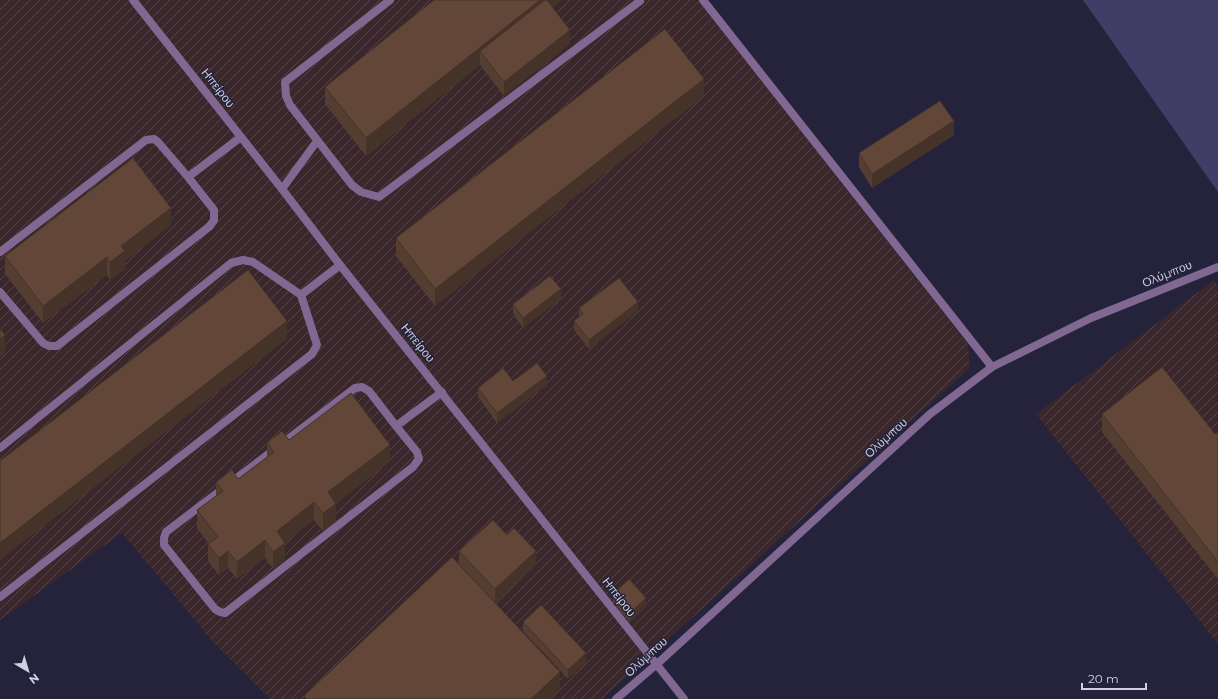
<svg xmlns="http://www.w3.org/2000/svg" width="1218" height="699" viewBox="0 0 1218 699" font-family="Montserrat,sans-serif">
<defs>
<pattern id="industrial-furrows" width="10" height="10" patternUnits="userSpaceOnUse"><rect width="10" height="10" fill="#3a272c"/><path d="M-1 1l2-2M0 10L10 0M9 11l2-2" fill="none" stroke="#55454a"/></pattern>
</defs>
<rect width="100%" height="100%" fill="#24233b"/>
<path fill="url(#industrial-furrows)" d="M0 0H698L968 344 970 368 602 699H270L213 642 122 533 0 620Z
M1214 280 1218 286V644L1036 414Z"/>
<path fill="#403e66" d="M1083 0H1218V192Z"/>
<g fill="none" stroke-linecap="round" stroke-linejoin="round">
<path stroke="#816892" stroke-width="8" d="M390 0 285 82 286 96 290 105 352 185 361 192 379 197 640 1 639 0
M188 177 241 137
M282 189 317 141
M0 252 146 140 154 139 158 142 188 177 214 210V220L210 226 57 346H49L43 343 0 292
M301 295 340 265
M396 426 417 452 419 459 413 467 225 613 220 612 215 609 164 545V538L166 532 355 388 362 387 369 391 396 426 442 392
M0 448 231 263 243 260 253 262 301 295 317 345 312 354 0 597"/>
<path stroke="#816892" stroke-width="8" d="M133 0 282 189 340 265 684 699
M703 0 992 367
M616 699 657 664 930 414 992 367 1091 318 1218 267"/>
</g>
<path fill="#543d31" d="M553 8 570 44 504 96 480 65 366 156 325 104V87Z
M704 96 435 306 396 256V238Z
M954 135 872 188 859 167V153Z
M171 225 125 261V269L110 280 107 275 43 323 5 274V256Z
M561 299 523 328 513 314V304Z
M579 308 638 311 589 349 574 330V321L579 318Z
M513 381 547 385 497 423 478 397V388Z
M1102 414 1215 434 1218 432V579L1102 432Z
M289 440 390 462 336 503V521L323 531 314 520 285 542V560L273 569 265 558 237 579 228 568 219 575 208 561V544H209L197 528V510L216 496V482L238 479 267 457V443Z
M459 551 536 565 495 603 459 565Z
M613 594 646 607 630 622 613 604Z
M523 622 586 663 568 679 523 631Z"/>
<path fill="#453228" d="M540 0H562L487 60 480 51V65L366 156V138Z
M570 30V44L504 96V82Z
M704 79V96L435 306V289Z
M954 121V135L872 188V174Z
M171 208V225L125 261V269L110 280V262L121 246Z
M107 257V275L43 323V306Z
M561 289V299L523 328V318Z
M638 302V311L589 349V340Z
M287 321V339L0 560V543Z
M5 335V353L0 357V339Z
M547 376V385L497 423V413Z
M390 445V462L328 510V492Z
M314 502V520L277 549V531Z
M336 504V521L323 531V513Z
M265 540V558L237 579V562Z
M285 543V560L273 569V552Z
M228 551V568L219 575V558Z
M536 551V565L495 603V589Z
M646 598V607L630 622V613Z
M586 653V663L568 679V670Z
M560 672V690L550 699H531Z"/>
<path fill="#624739" stroke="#453228" d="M434 0H540L366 138 325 87Z
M545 0H547L570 30 504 82 480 51Z
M665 29 704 79 435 289 396 238Z
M940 101 954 121 872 174 859 153Z
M133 158 171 208 121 246 125 251 110 262 107 257 43 306 5 256Z
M248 270 287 321 0 543V461Z
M550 276 561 289 523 318 513 304Z
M619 278 638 302 589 340 574 321 583 314 579 308Z
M0 329 5 335 0 339Z
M537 363 547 376 497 413 478 388 503 368 513 381Z
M1162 367 1215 434 1218 432V562L1102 414Z
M351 393 390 445 328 492 336 504 323 513 314 502 277 531 285 543 273 552 265 540 237 562 228 551 219 558 208 544 218 537 197 510 223 491 216 482 232 470 238 479 274 452 267 443 282 431 289 440Z
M493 520 507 535 514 528 536 551 495 589 459 551Z
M452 557 560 672 531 699H307L304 696Z
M629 579 646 598 630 613 613 594Z
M541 605 586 653 568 670 523 622Z"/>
<g text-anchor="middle" stroke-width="3" stroke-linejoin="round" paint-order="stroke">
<g font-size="12" fill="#d0d0e0" stroke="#24233b">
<text transform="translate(218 88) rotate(52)" y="4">Ηπείρου</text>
<text transform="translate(1167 274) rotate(-22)" y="4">Ολύμπου</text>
<text transform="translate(418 343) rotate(51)" y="4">Ηπείρου</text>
<text transform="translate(886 438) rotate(-42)" y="4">Ολύμπου</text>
<text transform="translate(619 597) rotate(52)" y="4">Ηπείρου</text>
<text transform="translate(646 657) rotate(-42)" y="4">Ολύμπου</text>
</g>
</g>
<g transform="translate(28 671) rotate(142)" stroke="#24233b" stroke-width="3" paint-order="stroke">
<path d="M0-3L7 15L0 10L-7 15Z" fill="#d0d0e0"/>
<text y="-6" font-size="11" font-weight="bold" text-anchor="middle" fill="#d0d0e0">N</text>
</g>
<path d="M1082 683v6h64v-6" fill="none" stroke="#d0d0e0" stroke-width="2"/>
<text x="1088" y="683" font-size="12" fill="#d0d0e0" stroke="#24233b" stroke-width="3" paint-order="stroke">20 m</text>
</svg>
